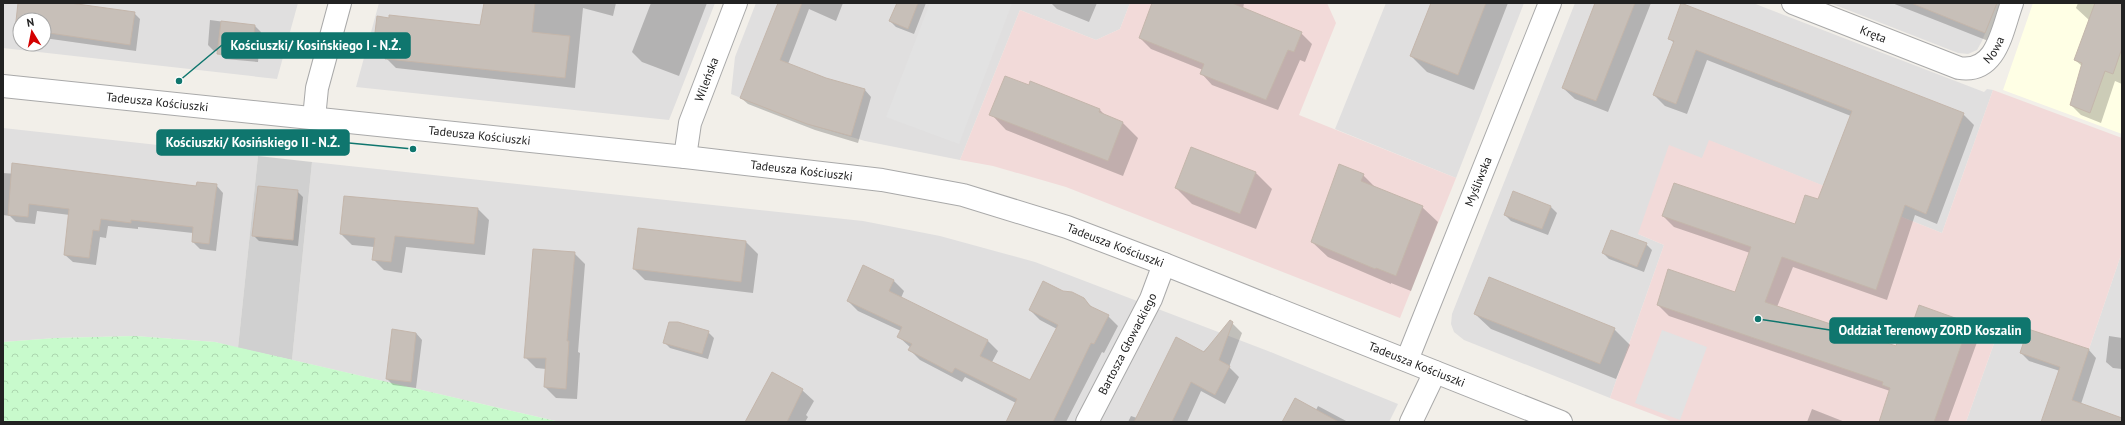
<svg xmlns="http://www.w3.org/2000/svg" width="2125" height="425" viewBox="0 0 2125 425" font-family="'PT Sans',sans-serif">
<defs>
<pattern id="park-crowns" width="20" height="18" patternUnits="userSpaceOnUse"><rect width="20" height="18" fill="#c8facc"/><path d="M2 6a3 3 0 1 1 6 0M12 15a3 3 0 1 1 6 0" fill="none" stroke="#acd6af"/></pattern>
</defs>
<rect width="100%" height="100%" fill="#f2efe9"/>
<path fill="#e0dfdf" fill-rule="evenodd" d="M3 3H298L277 79 3 48ZM20 20H44V44H20Z
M379 3H715L669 120 356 87Z
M756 3H1130L1120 29 1096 40 1020 10 960 160 865 141 807 124 731 94 735 57Z
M1386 3H1524L1456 178 1335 129Z
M1575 3H1753L1984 92 1987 89 1993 90 1942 233 1710 141 1702 159 1638 234 1664 245 1610 398 1464 340 1454 332 1451 324 1452 314Z
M1830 3H1997L1982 41 1977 50 1968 54 1958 53Z
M3 128 258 156 238 348 215 342 135 336 56 338 3 342Z
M312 162 863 221 940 236 1035 262 1268 351 1398 404 1389 422H560L292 360Z
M2122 252V422H1966L2002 321 2089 349Z"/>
<path fill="#f2dad9" d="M1130 3H1327L1336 23 1299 115 1456 178 1400 318 1066 187 993 166 960 160 1020 10 1096 40 1120 29Z
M1993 90 2122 138V252L2089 349 2002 321 1966 422H1673L1610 398 1664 245 1638 234 1669 145 1702 158 1709 140 1942 233Z"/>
<path fill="#ffffe5" d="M2033 3H2122V134L2003 90Z"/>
<path fill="#d0d0d0" d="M258 156 312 162 292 360 238 348Z"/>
<path fill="url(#park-crowns)" d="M135 336 215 342 560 422H3V342L56 338Z"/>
<path fill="#e2e2e2" d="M930 3H1012L959 144 886 117Z
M1662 330 1707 347 1680 420 1635 403Z"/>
<path fill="#0003" d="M19 3H77V5L134 13 140 19 136 51 44 38V20H20V34L16 30Z
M485 3H616L613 16 583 8 575 88 396 68 386 58 387 51 375 40 481 26Z
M651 3H707L679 76 642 62 632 52Z
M780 3H843L836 21 809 9 788 64 826 79 865 90 871 97 858 143 815 130 748 104 741 98Z
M898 3H926L914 34 896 27 890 21Z
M1051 3H1097L1089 22 1057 9Z
M1154 3H1244L1243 9 1301 33 1312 44 1305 62 1300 60 1278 110 1212 85 1201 73 1203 70 1151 49 1140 38Z
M1432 3H1508L1474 90 1427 72 1411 56Z
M1597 3H1651L1608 112 1575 99 1563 88Z
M1892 3H2003L1996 44Z
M2078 3H2122V84L2115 81 2101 123 2081 115 2071 105 2082 66 2075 60 2089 20 2076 8Z
M210 20 255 26 261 32 258 62 225 59 219 51H214L208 45Z
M1669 38 1963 114 1974 125 1937 224 1915 215 1887 300 1793 267 1777 307 1896 347 1911 332 1920 306 1969 324 1980 334 1948 422H1880L1890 391 1669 316 1658 305 1736 293 1750 253 1674 227 1663 216 1796 226 1818 200 1851 116 1707 60 1687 114 1665 106 1654 95 1674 43Z
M1100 110 1106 116 1123 123 1138 138 1123 176 1006 130 991 114Z
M1192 148 1256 173 1272 189 1256 229 1192 204 1176 188Z
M3 173 197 187 216 185 223 193 216 251 200 249 193 242V233L138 227V229L108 226 106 238 100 237 96 265 73 262 65 255 70 215 37 211 35 224 16 222 10 216 3 215Z
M1363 175 1377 189 1422 207 1438 222 1411 291 1391 283V284L1328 257 1312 242Z
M297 191 303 197 298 246 259 241 253 235Z
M1551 207 1557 213 1548 235 1511 221 1505 215Z
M478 209 489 220 485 255 406 247 402 273 384 270 373 259 374 247 352 245 341 234Z
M639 229 746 242 758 254 753 293 645 280 634 269Z
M1646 244 1652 250 1644 272 1609 259 1603 253Z
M574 253 585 264 578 352 580 353 577 399 556 398 545 387 546 369 536 368 525 357Z
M864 267 894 281 904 291 901 298 988 341 998 351 992 362 1030 381 1057 329 1040 320 1030 310 1063 292 1083 299 1093 308 1108 316 1118 326 1104 353 1102 352 1066 422H1007L1016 403 965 377 962 382 920 360 910 350 911 348 899 337 901 331 858 311 848 301Z
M1475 314 1614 329 1630 345 1616 379 1491 329Z
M1232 323 1242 333 1229 367 1239 377 1225 404 1201 391 1187 422H1128L1131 416 1137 418Z
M708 332 714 338 708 359 670 348 664 342Z
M416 333 422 340 416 388 393 385 387 379Z
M2109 336 2122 338V369L2113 368 2106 362Z
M2089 350 2096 358 2081 404 2122 419V422H2042L2060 371 2029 361 2021 353Z
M802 390 814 401 806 415 808 417 805 422H747Z
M1318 406 1348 422H1285L1316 410Z
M1812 409 1845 422H1807Z"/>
<path fill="#c7bfb8" stroke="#c4b6ab" d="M18 3H70L135 12 130 45 49 33 44 34V20H20V31L15 30Z
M484 3H535L532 32 570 36 565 78 387 59H385L387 42 374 41 377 16 389 18V15L480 25Z
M778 3H802L780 60 826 78 865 89 851 136 807 124 740 98Z
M897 3H918L908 29 889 21Z
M1152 3H1232L1302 32 1294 52 1288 50 1266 100 1200 74 1204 64 1139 38Z
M1431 3H1486L1458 75 1410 56Z
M1595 3H1635L1596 101 1562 88Z
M1681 3 1964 113 1926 214 1905 205 1876 290 1782 257 1765 302 1896 346 1902 328 1910 331 1919 305 1969 323 1934 422H1879L1890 388 1882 385 1883 382 1657 305 1668 269 1735 292 1751 247 1662 216 1674 183 1795 224 1805 195 1818 199 1852 111 1696 50 1676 104 1653 95 1674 41 1668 39Z
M1911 3H1997L1985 33Z
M2095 3H2122V48L2113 74 2105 71 2090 113 2070 105 2082 63 2074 60Z
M221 21 255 25 252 57 217 54Z
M1005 76 1029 85 1030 81 1100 109 1099 112 1123 122 1108 161 989 115Z
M1191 147 1256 172 1240 214 1175 188Z
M12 163 196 186 197 182 217 184 209 244 192 242 193 227 131 220V223L101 219 99 231 93 230 89 258 64 255 69 209 29 204 28 217 8 215Z
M1339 164 1364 174 1361 181 1423 206 1396 276 1376 268 1375 269 1311 242Z
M258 186 298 190 293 240 252 236Z
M1513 191 1551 206 1542 229 1504 215Z
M344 196 478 208 474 244 395 236 391 262 372 260 375 238 340 234Z
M638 228 746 241 741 282 633 269Z
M1611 230 1647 243 1637 267 1602 253Z
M533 249 575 252 567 341H569L566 389 544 387 546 358H524Z
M863 265 894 280 889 291 988 340 980 356 1030 380 1058 325 1029 310 1043 281 1063 291 1072 292 1084 298 1090 306 1109 315 1094 344 1091 343 1053 422H1006L1017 399 955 368 952 373 908 350 912 344 897 337 902 327 847 301Z
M1489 277 1615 328 1600 364 1474 314Z
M1230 320 1233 322 1219 360 1230 366 1215 395 1191 382 1172 422H1134L1176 337 1204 352Z
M669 322H678L709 331 702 354 663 343Z
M392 329 416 333 411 382 386 379Z
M2028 329 2089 349 2072 400 2122 418V422H2041L2060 367 2020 353Z
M772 372 803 389 787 422H745Z
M1295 398 1339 422H1282Z"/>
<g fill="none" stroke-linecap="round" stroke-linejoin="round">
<defs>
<g id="minor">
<path id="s1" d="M1793 3 1959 68C1997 74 2002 30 2012 3"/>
<path d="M314 118 317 88 340 3"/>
<path id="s2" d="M685 157 690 123 736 3"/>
<path id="s3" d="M1407 360 1550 3"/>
<path id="s4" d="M1087 422 1151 299 1164 264"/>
<path d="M1411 422 1435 372"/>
</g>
<g id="tertiary">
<path id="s5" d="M3 86 685 157 882 180 963 195 1067 227 1164 264 1561 422"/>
</g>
</defs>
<use href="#minor" stroke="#a9a9a9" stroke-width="24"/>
<use href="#tertiary" stroke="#a9a9a9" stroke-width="24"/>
<use href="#minor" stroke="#fff" stroke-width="22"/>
<use href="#tertiary" stroke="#fff" stroke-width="22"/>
</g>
<g text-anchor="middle" stroke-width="3" stroke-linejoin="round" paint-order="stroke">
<g font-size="12" fill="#222" stroke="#fff">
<text dy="4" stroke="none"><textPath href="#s1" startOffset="86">Kręta</textPath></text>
<text dy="4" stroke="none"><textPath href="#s1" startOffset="221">Nowa</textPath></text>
<text dy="4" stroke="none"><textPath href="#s2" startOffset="81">Wileńska</textPath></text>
<text dy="4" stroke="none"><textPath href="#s5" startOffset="155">Tadeusza Kościuszki</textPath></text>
<text dy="4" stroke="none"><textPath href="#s5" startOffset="479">Tadeusza Kościuszki</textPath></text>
<text dy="4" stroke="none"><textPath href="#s5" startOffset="803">Tadeusza Kościuszki</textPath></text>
<text dy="4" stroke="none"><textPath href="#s3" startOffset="192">Myśliwska</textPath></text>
<text dy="4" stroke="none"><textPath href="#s5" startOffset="1127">Tadeusza Kościuszki</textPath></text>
<text dy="4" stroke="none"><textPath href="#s4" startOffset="88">Bartosza Głowackiego</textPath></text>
<text dy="4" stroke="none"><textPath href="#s5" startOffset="1451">Tadeusza Kościuszki</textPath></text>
</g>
</g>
<path fill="none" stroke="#0f766e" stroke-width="1.5" d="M179 81L222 45M413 149L349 143M1758 319L1830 330"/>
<g fill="#0f766e" stroke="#fff" stroke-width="1.5">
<circle cx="179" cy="81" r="4"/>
<circle cx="413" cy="149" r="4"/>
<circle cx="1758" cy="319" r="4"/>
</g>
<g fill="#0f766e" stroke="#0f766e" stroke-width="1.5">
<rect x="222" y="33" width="188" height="25" rx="4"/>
<rect x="157" y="130" width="192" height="25" rx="4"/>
<rect x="1830" y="318" width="200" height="25" rx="4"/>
</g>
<g font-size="13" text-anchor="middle" font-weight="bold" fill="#fff">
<text x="316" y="50">Kościuszki/ Kosińskiego I - N.Ż.</text>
<text x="253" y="147">Kościuszki/ Kosińskiego II - N.Ż.</text>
<text x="1930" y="335">Oddział Terenowy ZORD Koszalin</text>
</g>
<rect width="2125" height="425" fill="none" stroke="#222222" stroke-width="8"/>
<g transform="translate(32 32) rotate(350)"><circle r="19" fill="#ffffff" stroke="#a7a7a7"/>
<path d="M0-3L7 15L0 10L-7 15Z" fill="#d40000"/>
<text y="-6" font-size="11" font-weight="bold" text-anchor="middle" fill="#222222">N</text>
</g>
</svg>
